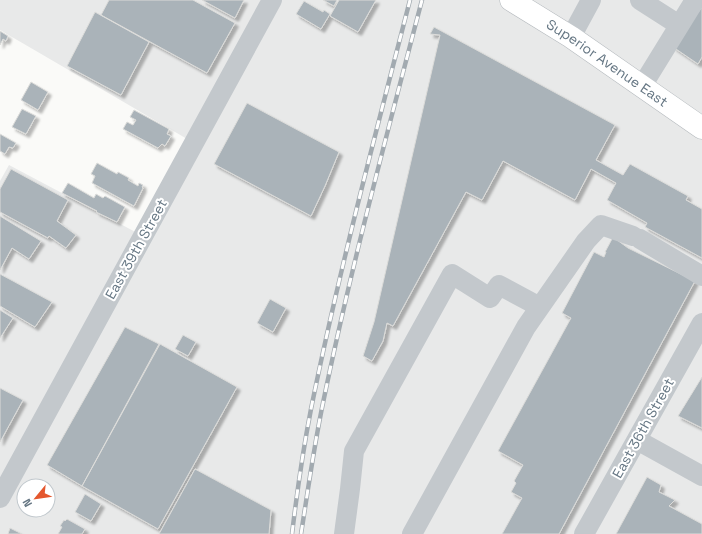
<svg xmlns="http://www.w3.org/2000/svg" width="702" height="534" viewBox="0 0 702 534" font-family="'Space Grotesk',sans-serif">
<defs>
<filter id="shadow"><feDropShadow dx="3.5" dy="3.5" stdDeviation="1" flood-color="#0004"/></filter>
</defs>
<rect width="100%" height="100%" fill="#fafaf8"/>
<path fill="#e8e9e9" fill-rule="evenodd" d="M0 0H702V534H0V181L9 165 143 236 194 143 0 30ZM24 486H48V510H24Z"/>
<path fill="#aab3b9" stroke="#dcdcda" filter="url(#shadow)" d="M109 0H193L235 23 207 73 101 15Z
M202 0H244L235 18Z
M323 0H337L334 6Z
M339 0H376L358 32 330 16Z
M304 1 323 12 324 10 330 14 321 29 296 14Z
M702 7V57L698 64 673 47Z
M95 12 149 42 121 95 67 66Z
M434 27 615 125 596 160 623 175 630 164 688 196 686 200 702 209V258L645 227 647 223 607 200 616 183 591 169 575 200 503 161 482 200 466 192 393 326 387 323 383 341 372 361 363 356 374 322 440 35 430 34Z
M0 31 8 36 6 41 3 39 0 45Z
M31 82 48 92 38 110 21 100Z
M247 103 339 152 325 186 311 216 214 164Z
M22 109 36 116 26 134 12 127Z
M134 110 169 129 167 134 171 136 165 146 162 144 158 148 123 129 127 122 133 125 136 120 130 117Z
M0 134 16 143 13 148 9 147 5 154 0 151Z
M97 163 117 174 118 172 129 178 128 180 138 186 139 183 143 185 142 187 143 188 134 206 92 183 95 176 91 174Z
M11 169 68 200 57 221 76 235 66 248 49 236 48 238 0 212V189Z
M68 183 94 198 96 194 103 198 105 196 125 207 117 222 96 212 97 211 62 193Z
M0 216 41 241 29 259 12 248 0 270Z
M613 237 628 248 695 281 559 534H502L522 498 511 492 516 483 514 481 523 465 498 451 571 318 562 313 594 252 604 257 606 252H605Z
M0 274 52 302 35 327 0 306Z
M270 299 286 308 273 332 257 323Z
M0 310 13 318 0 338Z
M125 327 159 344 82 486 47 465Z
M183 335 196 342 188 356 175 349Z
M160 344 237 387 158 529 82 486Z
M702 377V428L678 416Z
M0 388 23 400 0 442Z
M195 469 271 510 269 534H159Z
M647 477 661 485 659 492 675 500 669 506 702 524V534H616Z
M85 494 101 504 91 521 75 512Z
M67 519 85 529 82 534H58L62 527 60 526 64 520 65 521Z
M10 528 22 534H8Z"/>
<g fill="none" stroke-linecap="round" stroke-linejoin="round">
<defs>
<g id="major">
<path id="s1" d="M511 0 571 37 702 128"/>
</g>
</defs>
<use href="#major" stroke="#b5babe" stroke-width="23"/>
<path stroke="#c3c8cc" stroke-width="20" d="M640 0 679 25
M571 37 591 0
M642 86 695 0
M640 239 702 276
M637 440 702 476
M0 498 272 0
M344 534 350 489 354 451 452 274 490 298 499 285 540 307
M412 534 526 327 586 241 601 225 633 236
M584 534 702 323"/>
<use href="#major" stroke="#fff" stroke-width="22"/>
<defs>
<path id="rail" d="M292 534C297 492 303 450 311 409 339 271 375 136 410 0
M301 534C308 490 314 446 323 403 351 267 387 134 422 0"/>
</defs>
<use href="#rail" stroke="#a2aab0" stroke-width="4.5"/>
<use href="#rail" stroke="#fff" stroke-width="3" stroke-dasharray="9" stroke-linecap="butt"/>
</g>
<g text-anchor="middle" stroke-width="4" stroke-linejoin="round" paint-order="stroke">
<g font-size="14" fill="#657683" stroke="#fff">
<text dy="5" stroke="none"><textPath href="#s1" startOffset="115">Superior Avenue East</textPath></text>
<text transform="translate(136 249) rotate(-61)" y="5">East 39th Street</text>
<text transform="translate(643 428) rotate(-61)" y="5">East 36th Street</text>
</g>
</g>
<g transform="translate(36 498) rotate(241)"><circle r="19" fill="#ffffff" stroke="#c1c8cd"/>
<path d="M0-3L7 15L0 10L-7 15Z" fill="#e4572e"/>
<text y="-6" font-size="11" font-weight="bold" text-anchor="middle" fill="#657683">N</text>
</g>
</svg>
